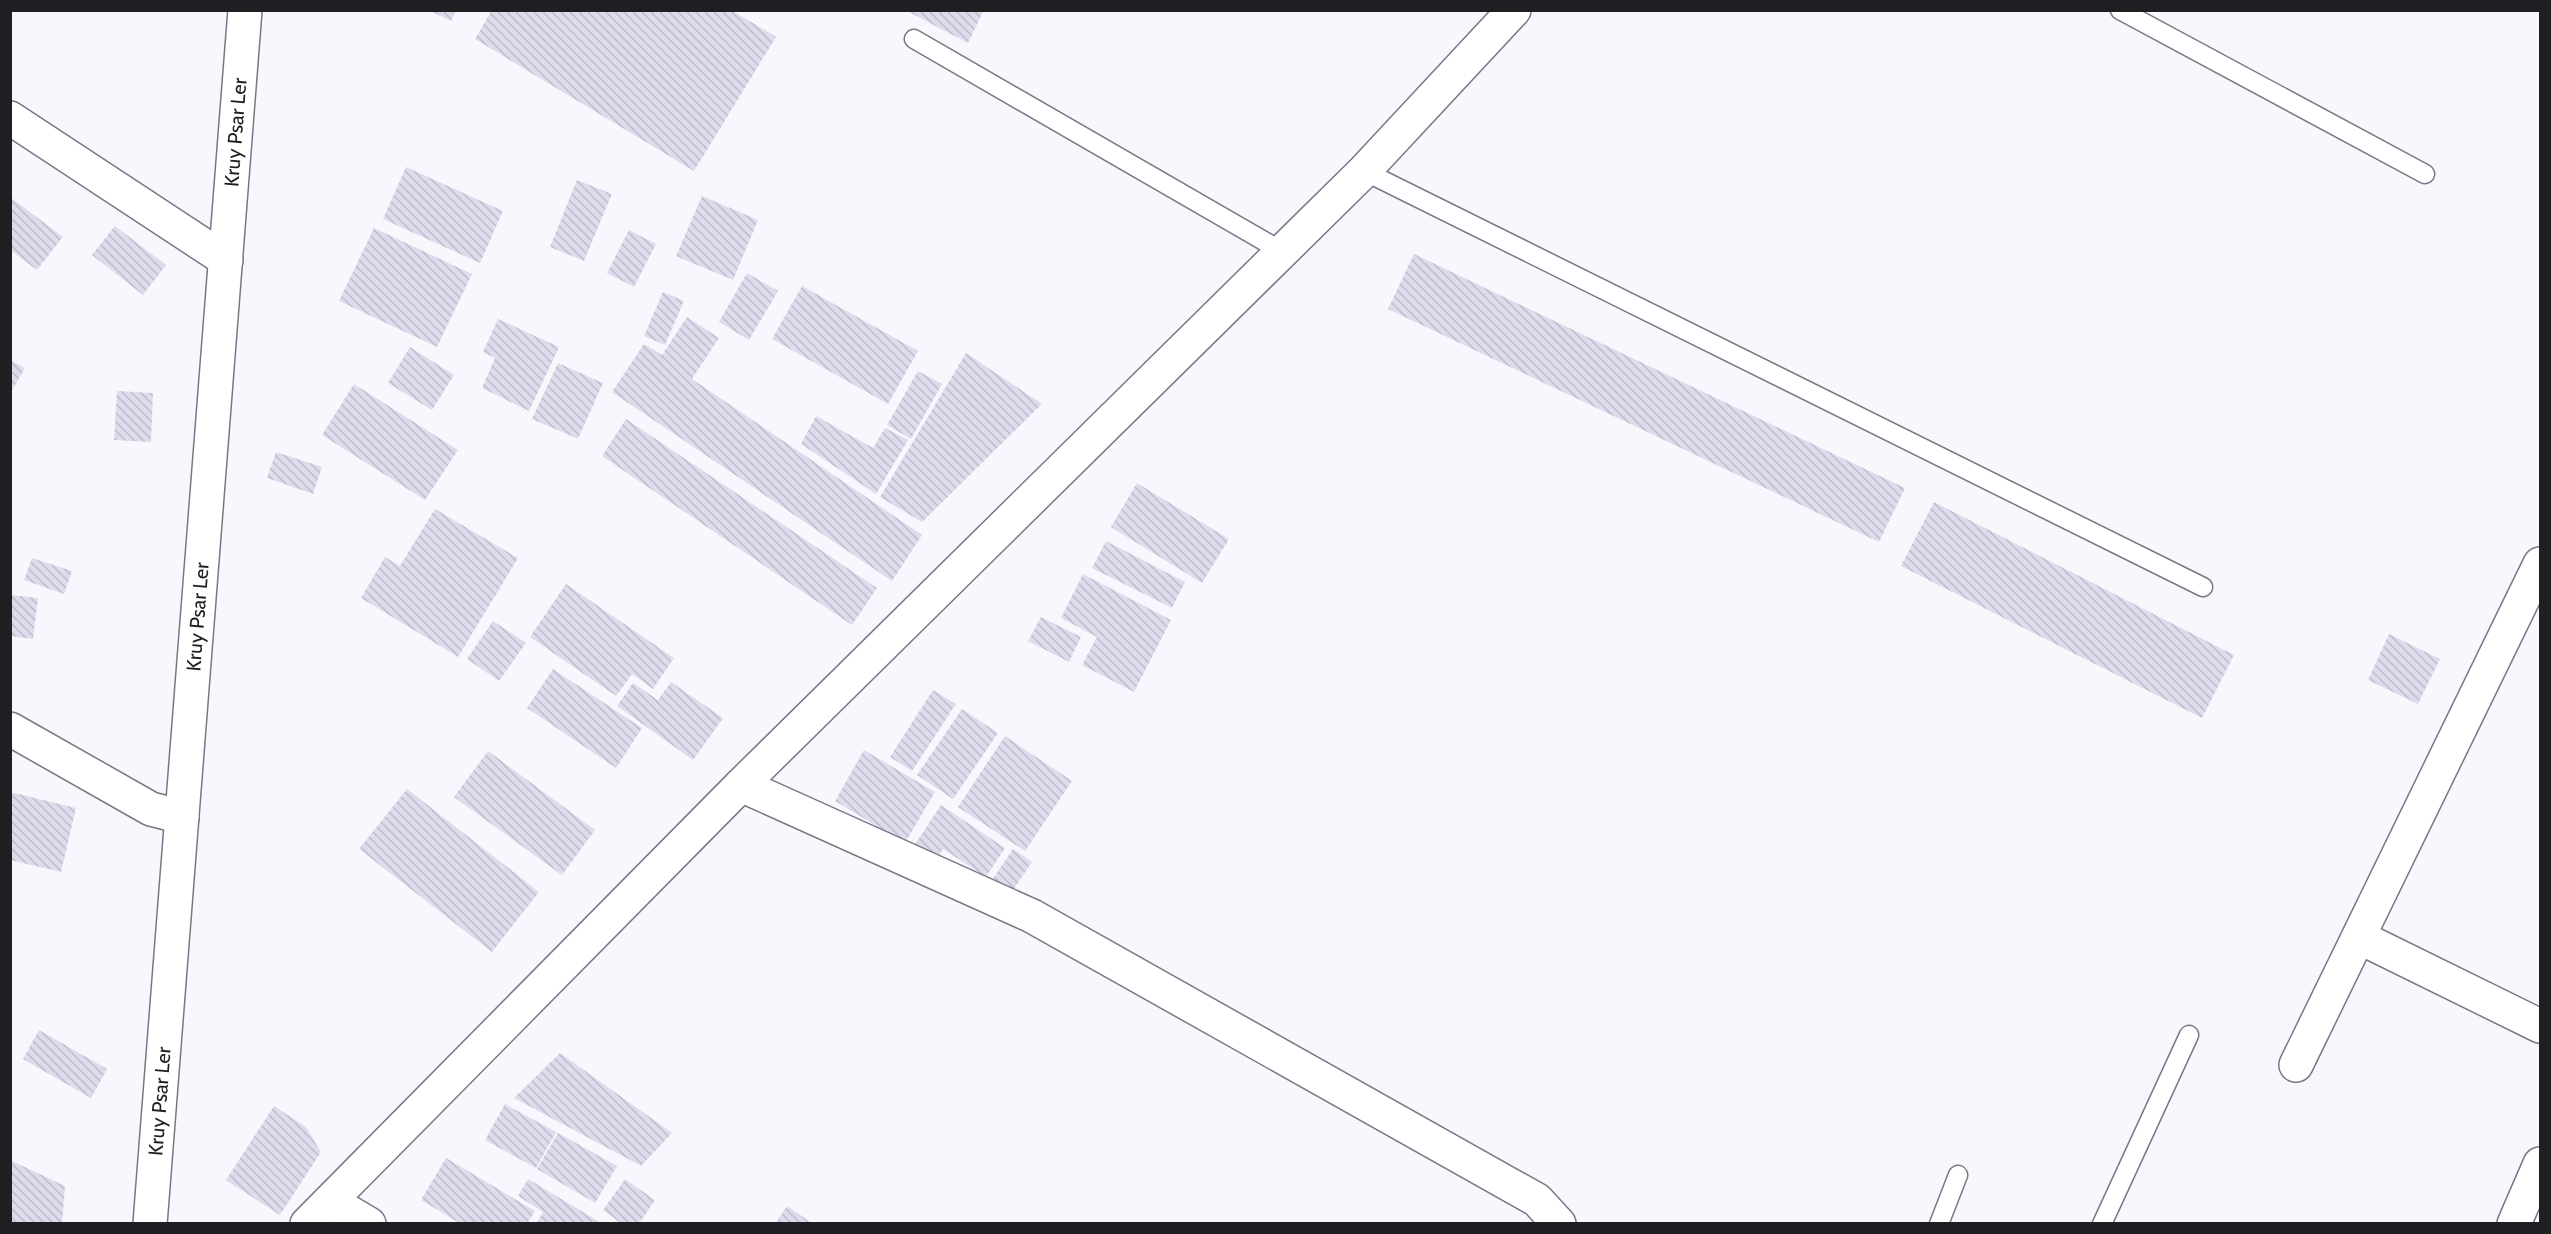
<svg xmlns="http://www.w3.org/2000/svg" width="2551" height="1234" viewBox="0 0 2551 1234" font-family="Cabin,sans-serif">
<defs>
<pattern id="building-back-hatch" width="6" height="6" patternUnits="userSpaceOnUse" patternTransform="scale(1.5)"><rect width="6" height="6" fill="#dddcec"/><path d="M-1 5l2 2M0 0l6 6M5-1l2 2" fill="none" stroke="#bdbcca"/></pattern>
</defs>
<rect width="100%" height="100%" fill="#f8f7fe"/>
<path fill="url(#building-back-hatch)" d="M428 10H456L451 21Z
M492 10H731L776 37 694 171 475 39Z
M905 10H984L968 43Z
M406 167 503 211 480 263 383 219Z
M577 180 612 194 584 261 550 247Z
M702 196 758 220 733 280 676 256Z
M10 197 63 237 37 270 10 250Z
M115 226 166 265 143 295 92 255Z
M374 228 472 274 437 347 339 301Z
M629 230 656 244 634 287 607 273Z
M1414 254 1905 488 1879 542 1388 309Z
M747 273 778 291 749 340 719 322Z
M802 286 918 351 888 404 772 339Z
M663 292 684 301 665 345 644 336Z
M687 317 719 338 692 379 922 535 892 581 612 392 644 344 662 355Z
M498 319 559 347 529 411 482 388 495 358 483 352Z
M410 347 454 375 432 410 388 383Z
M966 353 1042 404 922 522 880 497Z
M10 360 25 368 10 394Z
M558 363 603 383 578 439 532 419Z
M918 371 942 384 911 439 887 425Z
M354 384 458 450 425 500 322 435Z
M117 391 153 393 151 442 114 440Z
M816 416 873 448 885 428 908 440 876 494 801 444Z
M626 419 877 588 852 625 602 456Z
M276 452 322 467 313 494 267 478Z
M1137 483 1229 539 1202 583 1111 527Z
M1934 502 2234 655 2202 718 1901 566Z
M435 509 518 558 458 657 361 598 385 557 400 566Z
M1106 541 1185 582 1172 608 1092 568Z
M32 558 72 571 64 594 24 580Z
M1083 574 1171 620 1134 692 1082 665 1097 637 1061 618Z
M566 584 674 658 653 689 632 674 616 696 530 637Z
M10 595 38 598 33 639 10 636Z
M1041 617 1081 637 1069 662 1028 641Z
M493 621 526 643 499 681 467 659Z
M2389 634 2440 659 2418 704 2368 680Z
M553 669 642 728 616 768 527 708Z
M671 682 723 718 693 760 617 706 633 683 658 700Z
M933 690 956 704 912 771 890 757Z
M962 709 998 733 953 799 917 775Z
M1005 736 1072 781 1025 851 958 807Z
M864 750 935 792 905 843 835 801Z
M488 751 595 830 562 875 454 797Z
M407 789 539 892 492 952 359 849Z
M10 792 76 808 61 872 10 860Z
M941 805 1005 848 986 877 943 849 934 863 912 849Z
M1013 849 1032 862 1009 896 990 883Z
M39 1030 107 1069 91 1098 23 1059Z
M560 1053 672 1133 641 1166 514 1098Z
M505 1104 556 1132 536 1168 485 1140Z
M274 1106 306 1127 321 1152 280 1215 226 1180Z
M558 1133 617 1166 595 1203 537 1169Z
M446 1158 535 1211 527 1224H461L421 1200Z
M10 1160 65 1186 62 1224H10Z
M528 1179 603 1224H536L543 1212 518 1196Z
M625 1179 655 1200 639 1224H622L603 1210Z
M787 1206 813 1224H775Z"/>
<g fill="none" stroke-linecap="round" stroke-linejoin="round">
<defs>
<path id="service" d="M2120 10 2425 174
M914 39 1283 252
M1364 171 2203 587
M1939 1224 1958 1175
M2102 1224 2189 1035"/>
<path id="minor" d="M10 118 226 260
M10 729 151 809 182 817
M741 785 1032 916 1537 1200 1559 1224
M2359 937 2540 1026
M2296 1065 2540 564
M330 1201 369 1224
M2514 1224 2540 1164"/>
<g id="tertiary">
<path id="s1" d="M150 1224 245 10"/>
<path d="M307 1224 741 785 1364 171 1514 10"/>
</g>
</defs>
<use href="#service" stroke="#797786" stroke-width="21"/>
<use href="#minor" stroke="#797786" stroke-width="36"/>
<use href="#tertiary" stroke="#797786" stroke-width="36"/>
<use href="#service" stroke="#fff" stroke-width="18"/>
<use href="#minor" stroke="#fff" stroke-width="33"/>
<use href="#tertiary" stroke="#fff" stroke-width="33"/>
</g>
<g text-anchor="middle" stroke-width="5" stroke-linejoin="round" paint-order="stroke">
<g font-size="20" fill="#1e1e23" stroke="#fff">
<text dy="7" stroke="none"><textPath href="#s1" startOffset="1095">Kruy Psar Ler</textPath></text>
<text dy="7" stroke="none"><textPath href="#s1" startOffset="609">Kruy Psar Ler</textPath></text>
<text dy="7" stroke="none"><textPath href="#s1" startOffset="123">Kruy Psar Ler</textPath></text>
</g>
</g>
<rect width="2551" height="1234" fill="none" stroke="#1e1e23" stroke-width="24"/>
</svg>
